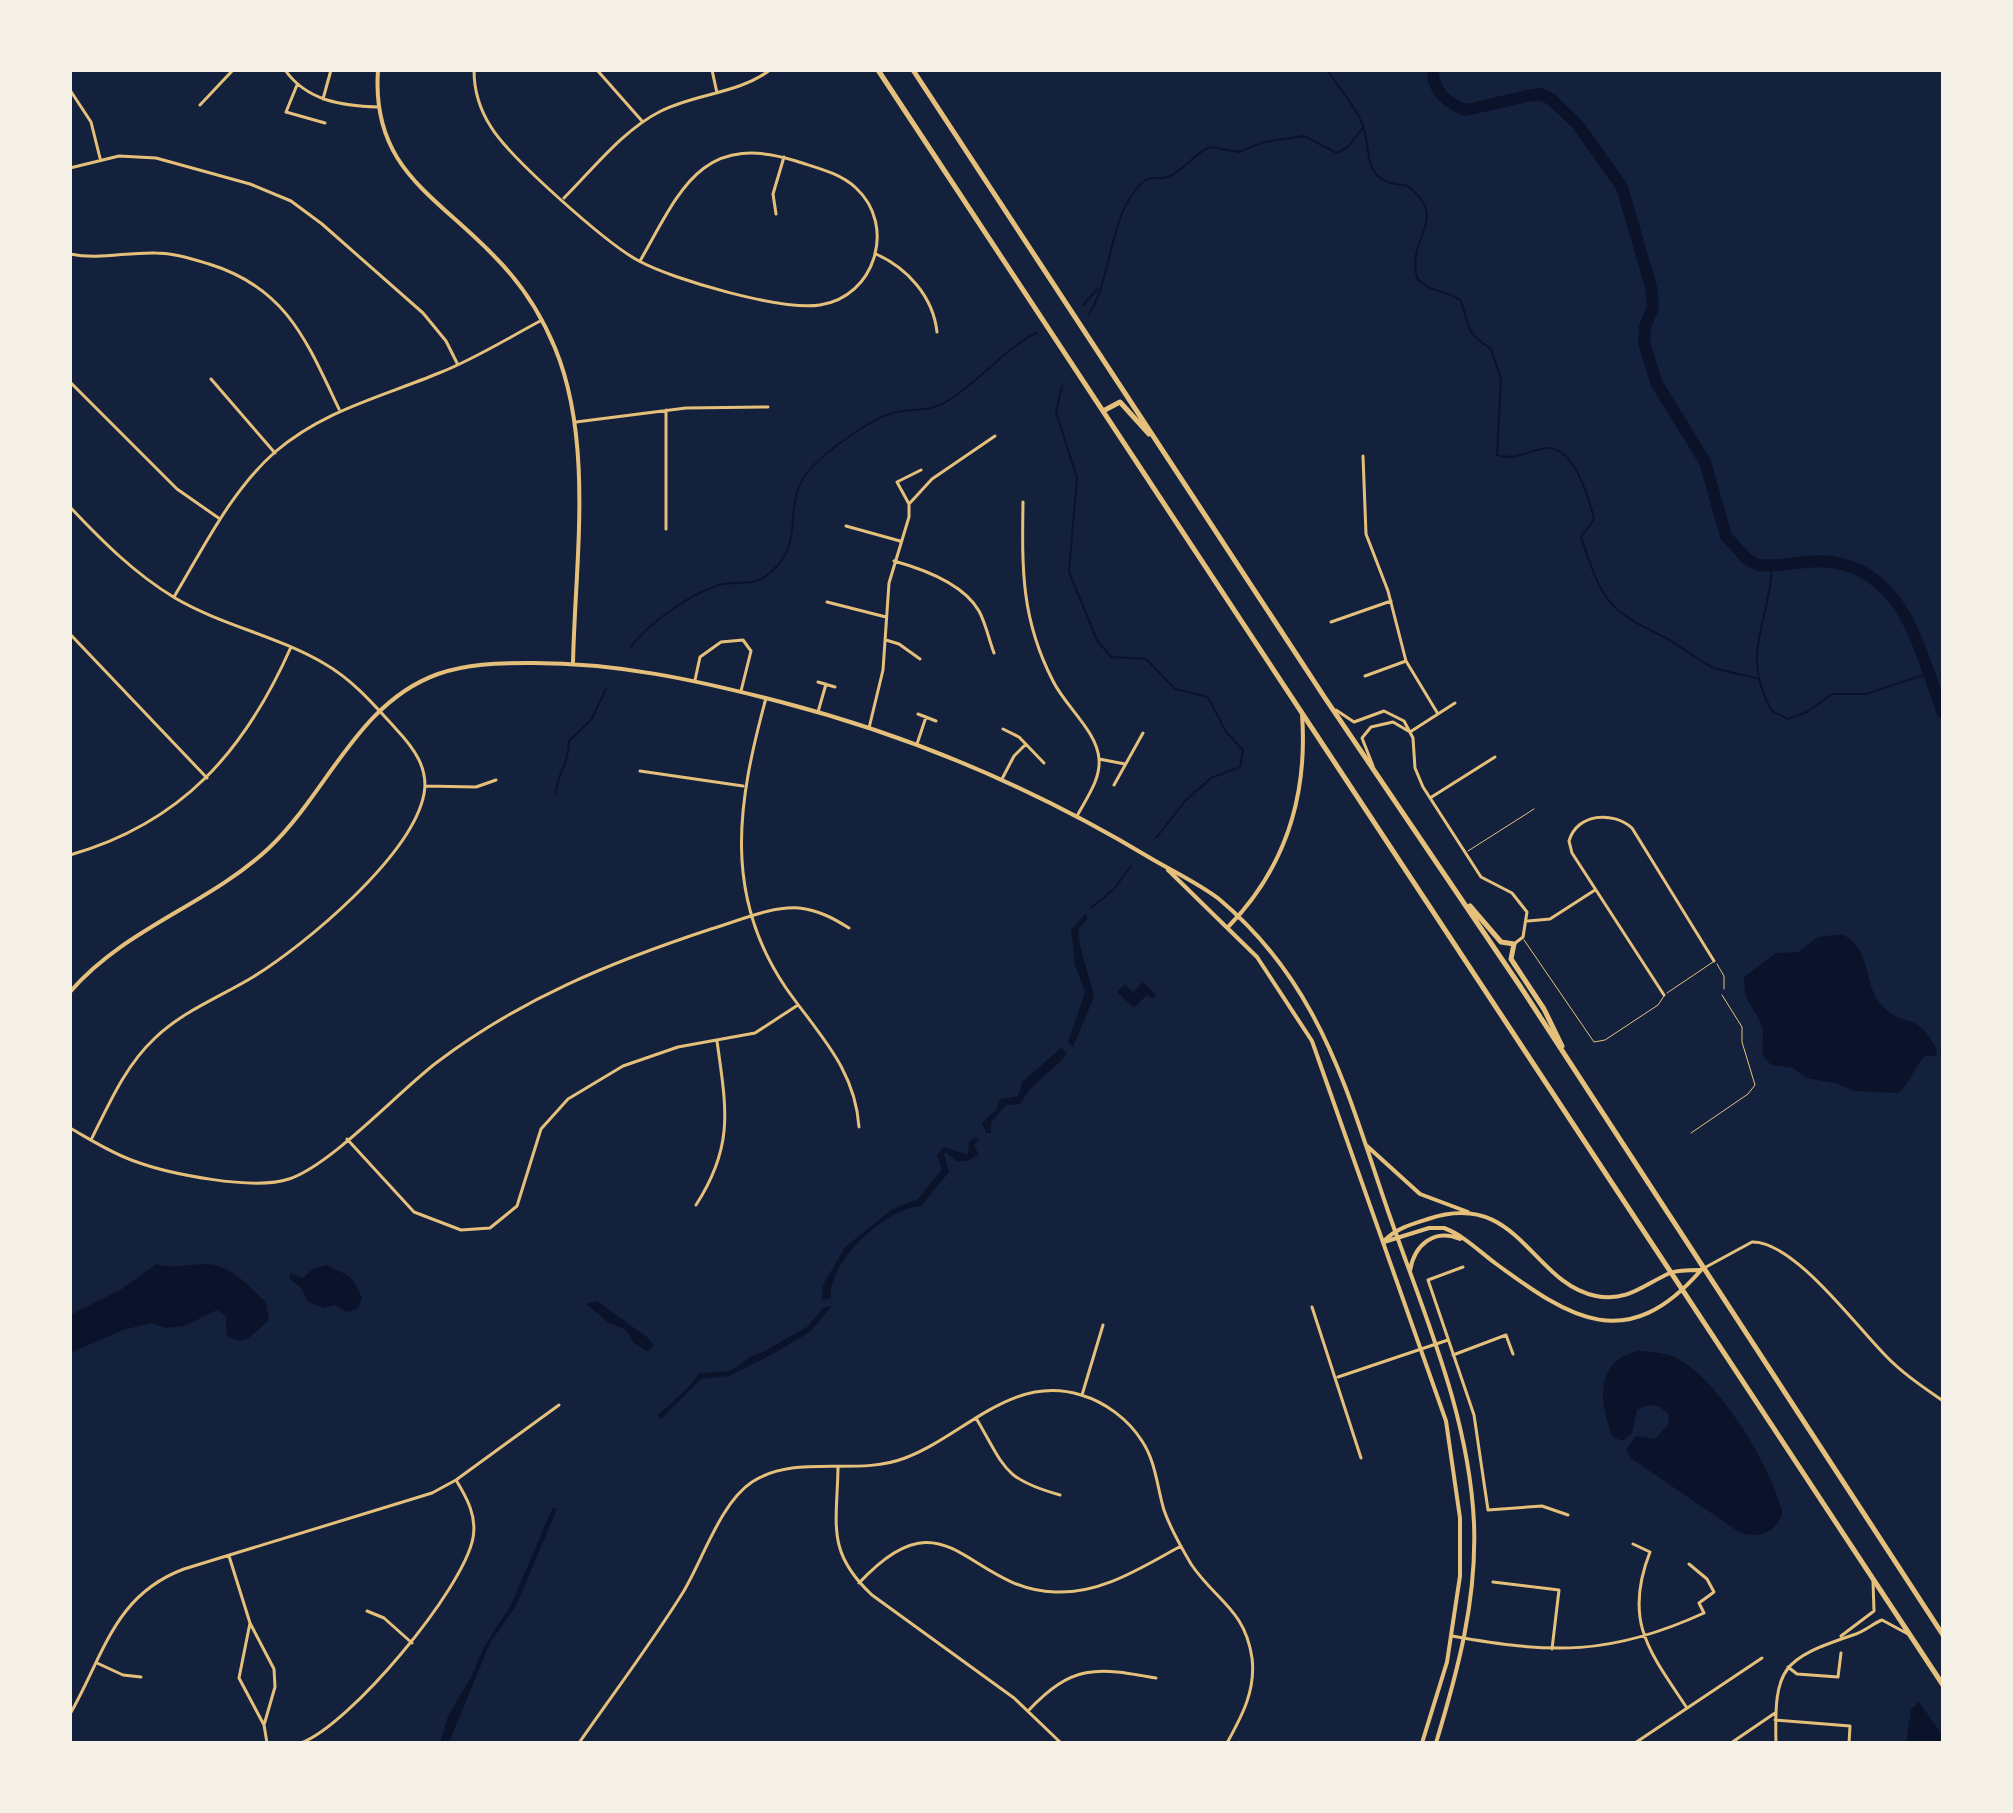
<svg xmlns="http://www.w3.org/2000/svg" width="2013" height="1813" viewBox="0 0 2013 1813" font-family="'Crimson Pro',serif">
<rect width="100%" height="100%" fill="#14213d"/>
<path fill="#0b132b" d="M1086 913 1087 919 1078 930C1080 954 1089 973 1094 997L1073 1047 1068 1042 1085 992 1075 965 1071 930Z
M1842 934C1874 952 1862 983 1881 1004 1902 1030 1917 1008 1937 1050L1935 1056H1925C1913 1068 1911 1083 1898 1093L1855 1091 1835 1083 1806 1078 1793 1068 1772 1065C1754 1053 1768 1039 1761 1024 1751 1001 1745 1007 1744 977L1776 953 1798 952 1818 937Z
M1143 982 1156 994 1152 999 1147 995 1134 1008 1117 992 1125 984 1133 992Z
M1061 1048 1067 1053 1063 1059 1029 1090 1020 1104 1006 1105 991 1123V1133H986L982 1123 996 1110 1000 1099 1018 1096 1022 1082Z
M976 1138H980L974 1146 979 1154 967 1161H956L946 1152 944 1154 949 1172 921 1206C886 1208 828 1261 831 1298L822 1301 823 1285 845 1247 891 1210 918 1199 942 1169 937 1155 944 1147 968 1155 969 1141Z
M156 1264C173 1269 184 1265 201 1264 229 1262 247 1285 266 1302L269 1320C254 1332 245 1350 226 1334V1317L217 1310 185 1326 165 1328 151 1323 123 1330 70 1353V1315L120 1290Z
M327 1265C348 1277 351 1271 362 1298L358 1309 346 1312 335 1305 324 1308 308 1302 302 1289 290 1279V1273L303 1278 314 1268Z
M597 1301 647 1337 654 1345 648 1352 634 1343 626 1330 609 1323 586 1304Z
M832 1306 810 1332 773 1354 729 1376 701 1379 661 1419 658 1415 690 1386 699 1373C710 1372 723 1373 733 1369 744 1364 749 1354 761 1353L807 1327 823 1308Z
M1638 1351C1653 1352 1667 1352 1680 1360 1721 1384 1772 1467 1782 1512 1779 1532 1756 1540 1739 1532L1632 1459 1626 1450 1636 1436 1655 1439 1668 1425 1669 1415C1658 1403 1650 1403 1637 1410L1632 1434 1622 1441 1613 1437C1599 1406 1594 1360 1638 1351Z
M553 1507 557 1509 516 1606 490 1643 450 1740 440 1743 448 1716 471 1677 484 1647 511 1605Z
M1919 1702 1943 1736V1743H1906L1911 1709Z"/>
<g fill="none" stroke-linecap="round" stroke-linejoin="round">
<path stroke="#0b132b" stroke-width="2" d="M1327 70C1337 86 1351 100 1359 117 1376 146 1355 183 1406 185 1452 219 1406 235 1417 278 1430 294 1447 289 1461 301 1471 329 1463 330 1491 349L1501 379 1497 455C1517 461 1529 450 1547 448 1574 446 1589 499 1594 519L1581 537C1602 599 1605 609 1664 637 1681 646 1695 659 1712 667 1728 673 1744 674 1760 679
M1083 305 1098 288
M1089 314C1112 280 1109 212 1142 183 1151 174 1160 181 1170 176 1186 169 1194 153 1210 147L1239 152 1264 142 1304 136 1337 153 1348 147 1363 128
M1062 386 1056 412 1077 478 1069 572 1097 640 1111 657 1146 659 1175 689 1208 697 1226 732 1243 750 1240 767 1211 778 1185 801 1156 838
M1772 566C1770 624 1739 653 1772 711L1788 719 1807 712 1832 694H1866L1930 673
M630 648C647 624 695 590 724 584 738 582 754 585 766 576 809 544 780 509 807 473 822 454 872 417 896 412 912 409 930 411 944 403 978 384 1001 351 1036 333
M556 794C556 774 569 765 569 741L591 720 606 689
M1091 908 1114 889 1131 866"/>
<path stroke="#0b132b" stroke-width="12" d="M1433 70C1432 90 1448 104 1466 110L1527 96 1540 94 1551 99 1578 125 1622 187 1651 287 1653 307 1645 327 1644 342 1656 382 1705 462 1726 536 1747 559 1758 565C1783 568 1808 558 1832 562 1908 574 1920 655 1943 713"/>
<path stroke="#e5c07b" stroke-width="1" d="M1468 851 1534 809
M1524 940 1594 1042 1605 1040 1658 1005 1664 996
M1717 964 1724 976V989
M1667 993 1713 962
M1691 1133 1748 1094 1755 1085 1742 1042V1027L1722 995"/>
<path stroke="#e5c07b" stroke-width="3" d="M285 70C307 101 342 106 378 107
M474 70C474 91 480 110 491 127 510 158 607 244 639 261 674 280 782 311 820 305 875 297 897 226 856 188 840 173 817 168 796 161 701 131 680 191 640 261
M597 70 642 121
M712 70 717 93
M297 85 286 112 325 123
M70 90 91 122 100 158
M323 99 331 70
M200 105 233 70
M70 168 119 156 156 158 250 184 291 201 322 224 423 313 446 341 457 363
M564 198C594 168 623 130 661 111 697 93 738 94 770 70
M776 214 773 194 784 157
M70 254C99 260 126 252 156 253 174 253 192 259 209 264 287 288 307 342 339 409
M876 254C907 268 933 296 937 332
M211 379 275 453
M70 382 177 489 220 519
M666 410V529
M576 422 686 408 768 407
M1363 456 1366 534 1388 591 1406 661 1438 714
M1023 502C1022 569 1021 619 1053 681 1065 706 1097 731 1099 759 1101 779 1086 799 1077 816
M909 504 897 482 921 470
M70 507C102 541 135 574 175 598 223 626 278 636 325 664 353 680 375 706 396 729 413 747 429 768 424 794 412 856 305 945 253 977 220 997 183 1011 155 1038 125 1066 109 1104 91 1140
M846 526 900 541
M894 561C923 569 963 583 979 611 986 624 989 640 994 653
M174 597C204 547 231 491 275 452 324 410 381 397 439 373 475 359 508 338 542 320
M827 602 886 617
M1331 622 1391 601
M70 634 207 778
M886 640 899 644 920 659
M1365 676 1406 661
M695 680 700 657 721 642 743 640 751 651 741 691
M818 682 835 687
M766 698C738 801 722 894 786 988 818 1034 855 1068 859 1127
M1336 710 1354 722 1384 711 1404 721 1413 738 1415 768 1423 787 1481 877 1512 893 1527 912 1523 937 1514 944
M818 712 826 684
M918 714 936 721
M869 728 883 670 889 583 909 517V504L932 479 995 436
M1003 729 1019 737 1044 763
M1410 732 1455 703
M917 744 926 717
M1099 759 1125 764
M1373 766 1362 738 1371 727 1393 722 1410 732
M640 771 743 786
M1002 779 1014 756 1026 744
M1114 785 1143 733
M425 786 476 787 496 780
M1430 798 1495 757
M70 855C182 823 245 751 291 647
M1528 921 1550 919 1595 890
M1664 995 1572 853 1569 841C1577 813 1613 811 1632 828L1714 961
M70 1128C91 1140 111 1153 134 1161 169 1174 254 1191 289 1179 331 1165 397 1093 436 1063 520 999 611 962 711 929 739 921 770 906 799 908 818 910 833 918 849 928
M347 1139 414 1212 461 1230 490 1228 517 1206 541 1129 568 1099 623 1066 678 1047 755 1033 798 1005
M696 1205C735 1145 726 1107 717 1041
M1463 1267 1428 1280 1474 1415 1488 1510 1542 1506 1568 1515
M1706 1267 1752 1242C1794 1241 1856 1326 1885 1355 1902 1373 1923 1387 1943 1401
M1312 1307 1361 1458
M1453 1355 1506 1335 1513 1354
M1338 1377 1448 1340
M1082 1395 1103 1325
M976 1418C1005 1467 1002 1479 1060 1495
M838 1468C837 1525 826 1552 872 1595L1014 1698 1061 1743
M1633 1544 1650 1552C1623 1621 1649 1651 1687 1708
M229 1556 250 1623 274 1669 275 1687 264 1725
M1493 1582 1559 1590 1552 1649
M859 1583C947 1488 966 1589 1055 1592 1102 1594 1142 1567 1181 1546
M367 1611 384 1618 412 1643
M250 1623 239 1678 264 1725 267 1743
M1452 1636C1552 1654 1610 1656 1704 1613L1699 1603 1714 1592 1707 1579 1689 1564
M1841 1636 1874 1611 1873 1581
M97 1663 123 1675 141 1677
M1788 1667 1797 1674 1838 1677 1841 1653
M1028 1711C1072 1664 1096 1667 1156 1678
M70 1714C104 1655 114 1595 184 1569L432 1493 456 1480 559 1405
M1775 1720 1850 1726 1849 1743
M301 1743C350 1725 463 1590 473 1538 477 1516 467 1498 456 1480
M579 1743C613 1694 650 1645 682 1594 702 1562 720 1503 752 1482 797 1453 856 1477 905 1458 964 1436 1012 1373 1081 1395 1105 1402 1128 1419 1142 1441 1156 1462 1157 1487 1164 1510 1170 1528 1181 1547 1191 1564 1215 1600 1245 1609 1252 1658 1256 1690 1242 1716 1227 1743
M1635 1743 1762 1658
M1731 1743 1775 1713
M1776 1743C1774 1667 1782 1659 1853 1635 1864 1632 1872 1624 1882 1620L1908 1634"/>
<path stroke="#e5c07b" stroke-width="4" d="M378 70C371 169 436 195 495 257 521 283 541 314 555 348 594 442 575 563 573 663
M1168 870 1257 957 1312 1041 1446 1421 1460 1518V1576L1447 1662 1422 1743
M1229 926C1286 867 1308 796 1302 714
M70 992C125 928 208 905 269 848 328 792 357 703 438 674 467 664 497 663 527 663 615 662 696 680 781 702 912 736 1036 789 1152 859 1174 872 1198 883 1219 899 1256 930 1288 970 1311 1012 1345 1073 1365 1145 1388 1211 1423 1312 1469 1414 1474 1523 1477 1600 1458 1670 1436 1743
M1367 1146 1420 1194 1468 1212
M1385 1240C1397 1228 1412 1224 1428 1219 1518 1188 1531 1283 1596 1296 1628 1302 1643 1285 1670 1273 1678 1270 1691 1270 1700 1270
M1384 1242 1429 1228H1444C1463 1235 1479 1251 1495 1263 1571 1319 1627 1356 1702 1269
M1410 1271C1414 1245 1434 1228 1460 1239"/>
<path stroke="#e5c07b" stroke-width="5" d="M878 70 1943 1685
M913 70 1325 698 1520 986 1943 1635
M1103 411 1120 402 1149 434
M1470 906 1501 942 1514 944 1511 959 1544 1009 1562 1046"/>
</g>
<rect width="2013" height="1813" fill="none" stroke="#f6f1e7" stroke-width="144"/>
</svg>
